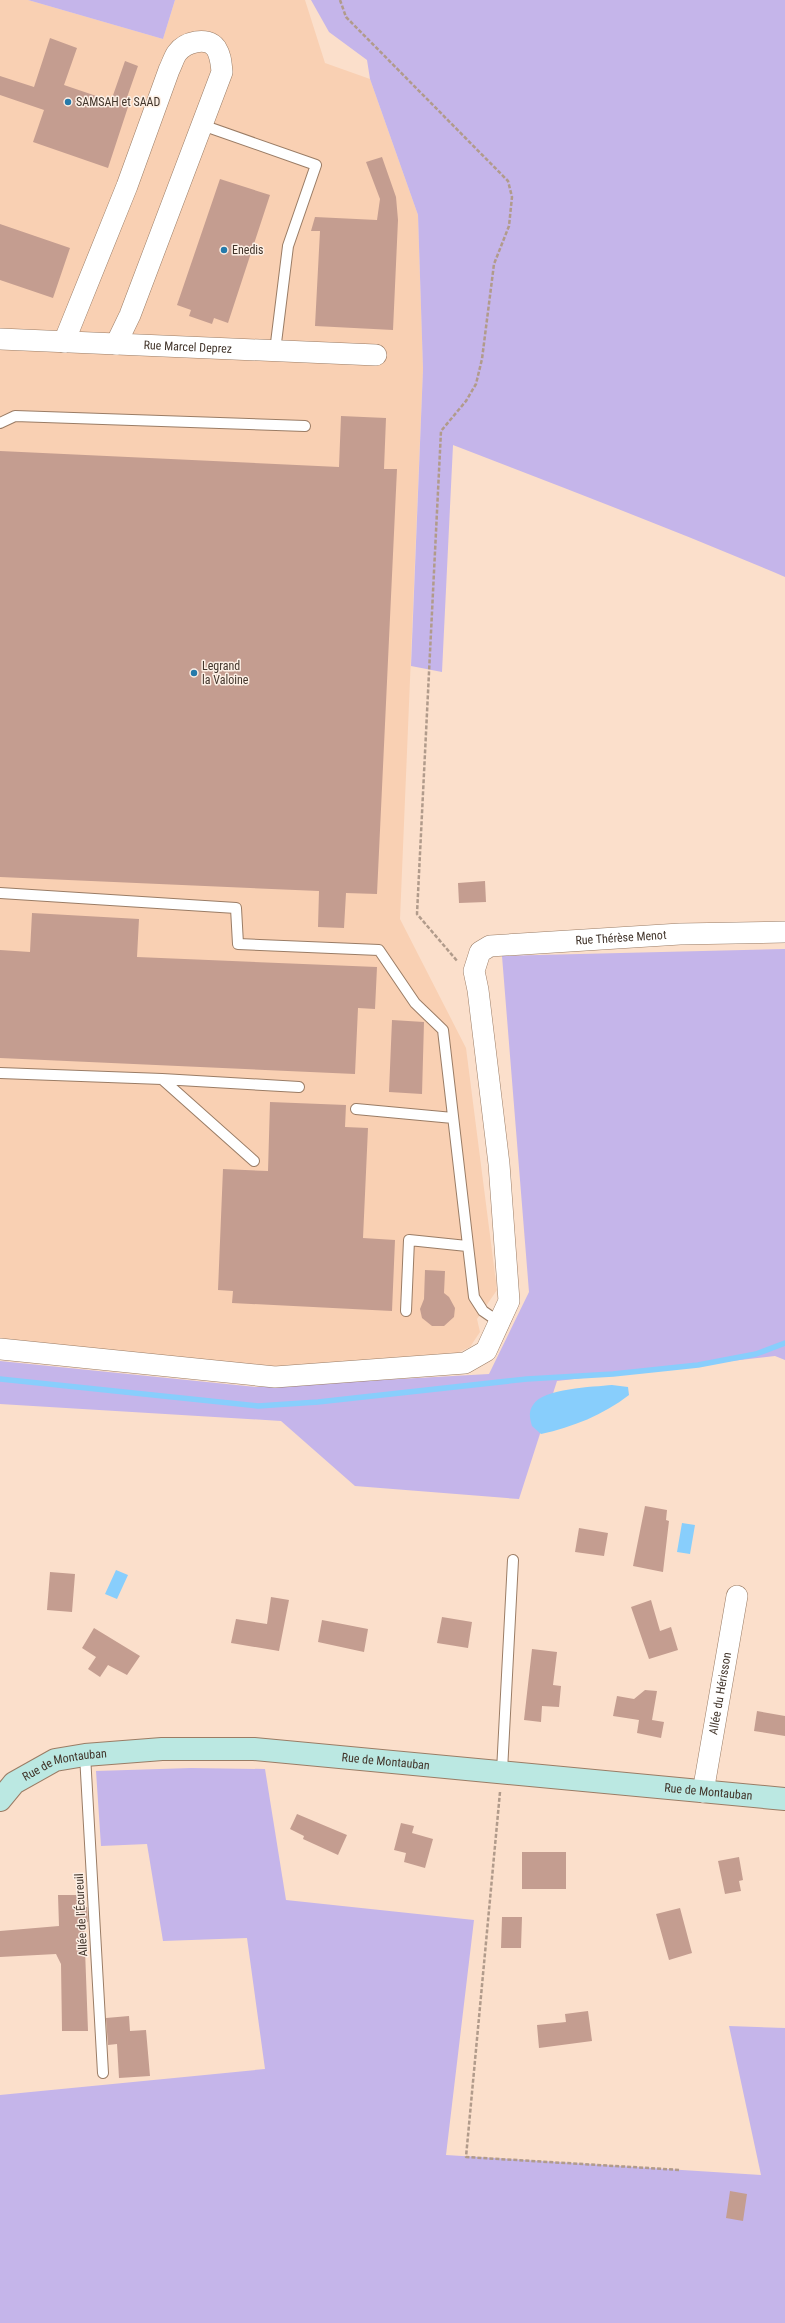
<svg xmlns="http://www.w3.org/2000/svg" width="785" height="2323" viewBox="0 0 785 2323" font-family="'Roboto Condensed',sans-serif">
<rect width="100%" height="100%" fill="#fbdfcb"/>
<path fill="#f9d0b3" d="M0 0H28L163 39 175 0H305L325 63 370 79 418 215 423 369 400 919 466 1048 497 1290 477 1319 480 1332 470 1347 453 1355 277 1370 0 1338Z"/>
<path fill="#c5b5ea" d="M28 0H175L163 39Z
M311 0H785V577C675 530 564 488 453 445L442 672 411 666 423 369 418 215 370 79 367 60 329 32Z
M785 949V1360L775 1356 557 1381 519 1499 355 1486 281 1421 0 1404V1361L256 1387 489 1374 529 1292 502 956Z
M191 1768 265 1769 286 1900 474 1920 446 2155 761 2175 729 2026 785 2028V2323H0V2095L265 2069 247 1938 163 1941 147 1844 101 1846 96 1771Z"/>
<path fill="#88cefc" d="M612 1385 628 1387 629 1395C603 1415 573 1427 541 1434L532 1426C530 1419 528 1412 533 1405 543 1388 593 1387 612 1385Z
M682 1523 695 1525 690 1554 677 1552Z
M116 1570 128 1575 117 1599 105 1594Z"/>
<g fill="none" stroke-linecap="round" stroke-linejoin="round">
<path stroke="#88cefc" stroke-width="5.5" d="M0 1379 258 1406 318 1402 527 1379 613 1374 698 1365 756 1354 785 1343"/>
</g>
<path fill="#c49d90" d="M50 38 77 48 64 85 111 101 125 61 138 66 124 106 128 107 108 168 33 142 44 110 0 95V76L34 87Z
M382 157 396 197 398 220 393 330 315 326 320 231H311L315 217 377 220 380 199 366 162Z
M220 179 270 195 228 323 214 318 212 324 189 316 191 310 177 305Z
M0 224 70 248 53 298 0 280Z
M341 416 386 418 384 469H397L377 894 346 893 344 928 318 927 319 891 0 877V451L339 467Z
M485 881 486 902 459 903 458 883Z
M32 913 139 919 137 957 377 967 375 1009 358 1008 355 1074 0 1058V950L30 952Z
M392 1020 424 1022 422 1094 389 1092Z
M270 1102 346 1105 345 1127 368 1128 363 1238 395 1240 392 1311 232 1303 233 1291 218 1290 223 1169 268 1171Z
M425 1270 445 1271 444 1293 449 1297 455 1308 454 1317 444 1326H432L422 1318 420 1309 424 1299Z
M645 1506 667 1510 666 1520 669 1521 663 1572 633 1566Z
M579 1528 608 1533 604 1556 575 1552Z
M50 1572 75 1574 72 1612 47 1610Z
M271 1597 289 1600 279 1651 231 1643 236 1619 267 1624Z
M651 1600 660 1631 671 1627 678 1650 649 1659 631 1607Z
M442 1617 472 1622 468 1648 437 1643Z
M322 1620 368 1629 364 1652 318 1642Z
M94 1628 140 1656 127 1675 108 1665 100 1677 88 1669 96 1657 82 1648Z
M532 1649 557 1652 553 1685 561 1686 559 1707 542 1706 541 1722 524 1720Z
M645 1690 657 1691 652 1720 664 1722 661 1738 637 1733 639 1720 613 1716 617 1696 634 1699Z
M757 1711 785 1716V1736L754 1731Z
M297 1814 347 1835 338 1855 303 1839 304 1836 290 1829Z
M401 1823 414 1826 412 1833 433 1839 425 1868 404 1862 406 1853 394 1850Z
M522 1852H566V1889H522Z
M739 1857 743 1880 739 1881 741 1891 725 1894 718 1861Z
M58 1895H83V1907H87L88 1922H84L88 2031H62L61 1964 56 1954 0 1957V1931L59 1926Z
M680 1908 692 1953 669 1960 656 1914Z
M502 1917H522L521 1948H501Z
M588 2011 592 2041 539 2048 537 2025 566 2022 565 2014Z
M129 2016 130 2031 146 2030 150 2076 119 2078 117 2044 108 2045 106 2018Z
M730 2191 747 2194 743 2221 726 2218Z"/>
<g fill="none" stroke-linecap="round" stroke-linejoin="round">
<defs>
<path id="lane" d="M202 125 316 165 288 246 275 351
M0 423 15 416 305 426
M0 893 236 908 238 944 379 950 415 1003 443 1030 474 1297 483 1311 499 1322
M0 1073 162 1079 299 1087
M162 1079 254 1161
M356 1109 453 1118
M406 1311 409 1240 467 1246
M85 1755 103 2073
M502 1771 513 1560"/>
<g id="street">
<path id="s1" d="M0 339 376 355"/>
<path d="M64 342 127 186 169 70C172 64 174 57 177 53 185 42 207 36 216 48 221 56 221 63 222 72L130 315 116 344"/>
<path id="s2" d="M0 1349 275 1377 465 1363 486 1351 509 1301 499 1164 478 990 474 971 480 952 490 946 680 934 785 932"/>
<path id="s3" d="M703 1792 737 1596"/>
</g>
<g id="secondary">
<path id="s4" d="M0 1800 14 1783 55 1760 85 1755 162 1749H254L785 1799"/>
</g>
</defs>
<use href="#lane" stroke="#9a7c65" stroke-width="12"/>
<use href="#street" stroke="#9a7c65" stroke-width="22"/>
<use href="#secondary" stroke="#9a7c65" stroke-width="24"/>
<path stroke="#b19b8b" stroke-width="2.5" stroke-dasharray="4 2" stroke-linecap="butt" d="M340 0 346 17 508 181 512 197 509 226 494 264 482 359 476 384 466 401 441 431 417 914 458 962
M500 1792 466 2157 681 2170"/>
<use href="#lane" stroke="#fff" stroke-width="10"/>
<use href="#street" stroke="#fff" stroke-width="21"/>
<use href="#secondary" stroke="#bbe8e2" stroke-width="22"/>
</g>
<g fill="#257aaa" stroke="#fdf0e6" stroke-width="1.5">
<circle cx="68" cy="102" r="4"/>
<circle cx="224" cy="250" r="4"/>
<circle cx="194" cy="673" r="4"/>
</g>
<g text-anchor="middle" stroke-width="3" stroke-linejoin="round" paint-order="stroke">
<g font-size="12" fill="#42352b" stroke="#fdf0e6" text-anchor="start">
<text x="76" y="106">SAMSAH et SAAD</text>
<text x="232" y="254">Enedis</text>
<text x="202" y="670">Legrand<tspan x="202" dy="14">la Valoine</tspan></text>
</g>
<g font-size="12" fill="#42352b" stroke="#fdf0e6">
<text dy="4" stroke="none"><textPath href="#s1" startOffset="188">Rue Marcel Deprez</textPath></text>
<text dy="4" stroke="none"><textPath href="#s2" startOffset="1041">Rue Thérèse Menot</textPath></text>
<text dy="4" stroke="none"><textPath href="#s3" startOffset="100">Allée du Hérisson</textPath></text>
<text dy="4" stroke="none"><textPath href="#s4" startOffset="401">Rue de Montauban</textPath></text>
<text dy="4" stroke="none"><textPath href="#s4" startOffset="77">Rue de Montauban</textPath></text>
<text dy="4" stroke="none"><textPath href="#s4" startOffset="725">Rue de Montauban</textPath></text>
<text transform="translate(81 1915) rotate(-93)" y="4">Allée de l'Écureuil</text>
</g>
</g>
</svg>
